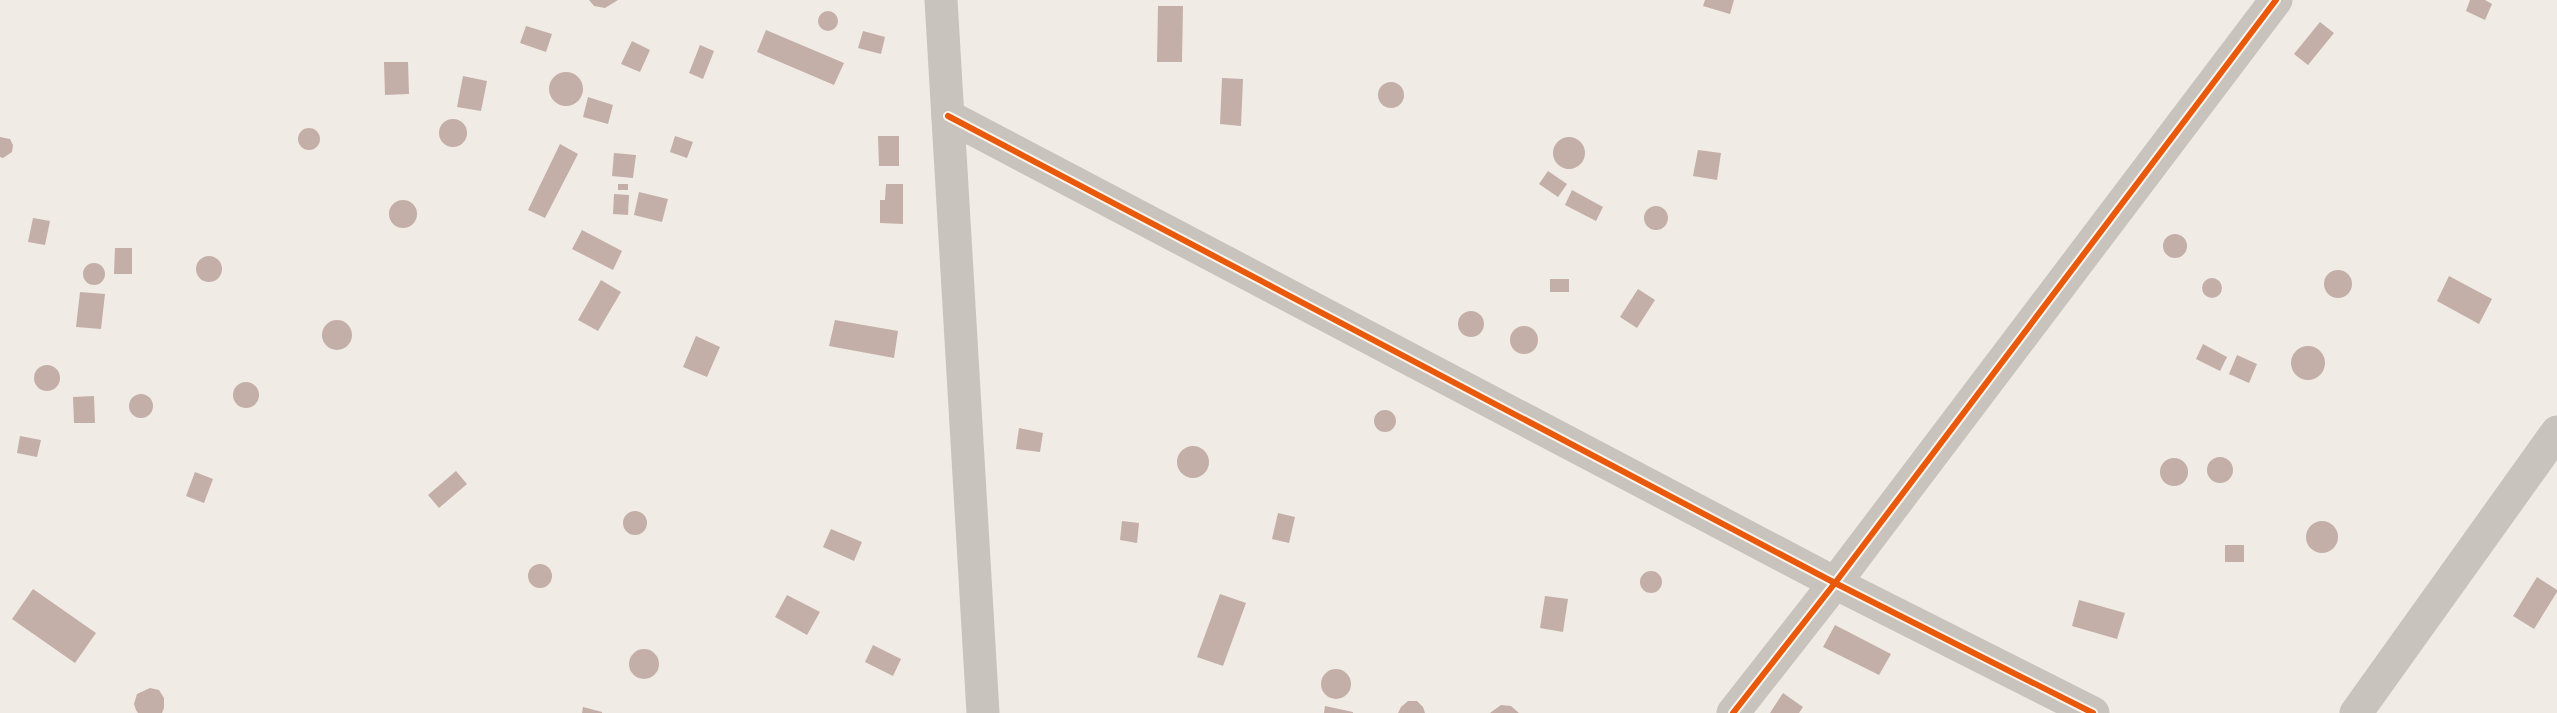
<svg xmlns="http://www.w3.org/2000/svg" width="2557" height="713" viewBox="0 0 2557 713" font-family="'Public Sans',sans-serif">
<rect width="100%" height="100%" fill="#f0ebe5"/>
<path fill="#c3afa7" d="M589 0H618L605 8 594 6Z
M1705 0H1734L1730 14 1703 6Z
M2470 0H2485L2492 4 2485 20 2466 11Z
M1158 6H1183L1182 62H1157Z
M818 21a10 10 0 1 1 20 0a10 10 0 1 1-20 0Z
M2320 22 2334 33 2308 65 2294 54Z
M526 26 552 34 546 52 520 43Z
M766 30 844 63 834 85 757 52Z
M863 31 885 37 881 54 858 48Z
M632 41 650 50 640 72 621 64Z
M700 45 714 51 703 79 689 73Z
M384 62H408L409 94 385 95Z
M549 89a17 17 0 1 1 34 0a17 17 0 1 1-34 0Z
M463 76 487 81 481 111 457 107Z
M1222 78 1243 79 1241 126 1220 124Z
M1378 95a13 13 0 1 1 26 0a13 13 0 1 1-26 0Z
M588 97 613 105 608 124 583 117Z
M439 133a14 14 0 1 1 28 0a14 14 0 1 1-28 0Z
M298 139a11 11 0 1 1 22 0a11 11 0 1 1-22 0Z
M675 136 693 142 687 158 670 152Z
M878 136H899V166H879Z
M0 137 10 139 13 145 12 152 3 158 0 157Z
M1553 153a16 16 0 1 1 32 0a16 16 0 1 1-32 0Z
M560 144 578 154 545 218 528 210Z
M1698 150 1721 153 1717 180 1693 176Z
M614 153 636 155 633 178 612 176Z
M1548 171 1567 184 1558 197 1539 184Z
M618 184H628V190H618Z
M886 184H903V224L880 223V200H885Z
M1572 190 1603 207 1596 221 1565 205Z
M639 192 668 199 662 222 634 215Z
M614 194 629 195 628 215 613 214Z
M389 214a14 14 0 1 1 28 0a14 14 0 1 1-28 0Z
M1644 218a12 12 0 1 1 24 0a12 12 0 1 1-24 0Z
M33 218 50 221 45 245 28 242Z
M582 230 622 251 613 270 572 249Z
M2163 246a12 12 0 1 1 24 0a12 12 0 1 1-24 0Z
M115 248H132V274H114Z
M196 269a13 13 0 1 1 26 0a13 13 0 1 1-26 0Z
M83 274a11 11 0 1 1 22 0a11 11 0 1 1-22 0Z
M2324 284a14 14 0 1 1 28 0a14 14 0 1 1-28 0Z
M2449 276 2492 299 2479 324 2437 301Z
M2202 288a10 10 0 1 1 20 0a10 10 0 1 1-20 0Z
M1550 279H1569V292H1550Z
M601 280 621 292 598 331 578 320Z
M1638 289 1655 300 1637 328 1620 317Z
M80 292 105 294 101 329 76 327Z
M1458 324a13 13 0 1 1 26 0a13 13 0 1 1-26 0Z
M835 320 898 331 894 358 829 346Z
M322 335a15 15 0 1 1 30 0a15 15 0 1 1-30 0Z
M1510 340a14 14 0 1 1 28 0a14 14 0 1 1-28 0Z
M696 336 720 347 707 377 683 367Z
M2203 344 2227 357 2220 371 2196 359Z
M2291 363a17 17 0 1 1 34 0a17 17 0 1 1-34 0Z
M2237 355 2257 364 2249 383 2229 374Z
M34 378a13 13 0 1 1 26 0a13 13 0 1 1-26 0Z
M233 395a13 13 0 1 1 26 0a13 13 0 1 1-26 0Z
M129 406a12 12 0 1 1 24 0a12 12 0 1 1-24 0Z
M94 396 95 423H74L73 397Z
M1374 421a11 11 0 1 1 22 0a11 11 0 1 1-22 0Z
M1019 428 1043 433 1040 452 1016 449Z
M20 436 41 440 37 457 17 453Z
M1177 462a16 16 0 1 1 32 0a16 16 0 1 1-32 0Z
M2207 470a13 13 0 1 1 26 0a13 13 0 1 1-26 0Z
M2160 472a14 14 0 1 1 28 0a14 14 0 1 1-28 0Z
M456 471 467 484 439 508 428 495Z
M195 472 213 479 204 503 186 496Z
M623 523a12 12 0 1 1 24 0a12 12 0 1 1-24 0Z
M1278 513 1295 517 1289 543 1272 539Z
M1122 521 1139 523 1137 543 1120 540Z
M2306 537a16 16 0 1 1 32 0a16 16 0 1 1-32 0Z
M831 529 862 542 854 561 823 547Z
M2225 545H2244V562H2225Z
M528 576a12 12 0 1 1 24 0a12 12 0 1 1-24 0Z
M1640 582a11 11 0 1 1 22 0a11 11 0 1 1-22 0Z
M2537 577 2557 590V592L2534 629 2513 616Z
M33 589 96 633 75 663 12 619Z
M1220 594 1246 603 1223 666 1197 657Z
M787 595 820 612 807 635 775 617Z
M1545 596 1568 599 1563 632 1540 628Z
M2079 600 2125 613 2117 639 2072 626Z
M1835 625 1891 654 1879 675 1823 647Z
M873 645 901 659 893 676 865 662Z
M629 664a15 15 0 1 1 30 0a15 15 0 1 1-30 0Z
M1321 684a15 15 0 1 1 30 0a15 15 0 1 1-30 0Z
M150 688 159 690 164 698V708L162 713H138L136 710 134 704 137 694Z
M1783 693 1803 707 1799 713H1770Z
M1408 701H1417L1423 707 1425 713H1398L1401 707Z
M1501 705 1511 706 1519 713H1490Z
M1325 706 1353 712V713H1324Z
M583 707 602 712V713H582Z"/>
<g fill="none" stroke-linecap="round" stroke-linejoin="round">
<path stroke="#c9c3be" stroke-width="33" d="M948 116 1835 583 2093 713
M1733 713 1835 583 2276 0
M2356 713 2557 432"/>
<path stroke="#c9c3be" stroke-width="33" d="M941 0 983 713"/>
<defs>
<path id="cycleway" d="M948 116 1835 583 2093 713
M1733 713 1835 583 2276 0"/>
</defs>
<use href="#cycleway" stroke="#fbf5ee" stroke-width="10"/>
<use href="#cycleway" stroke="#e8590c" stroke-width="6"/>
</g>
</svg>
